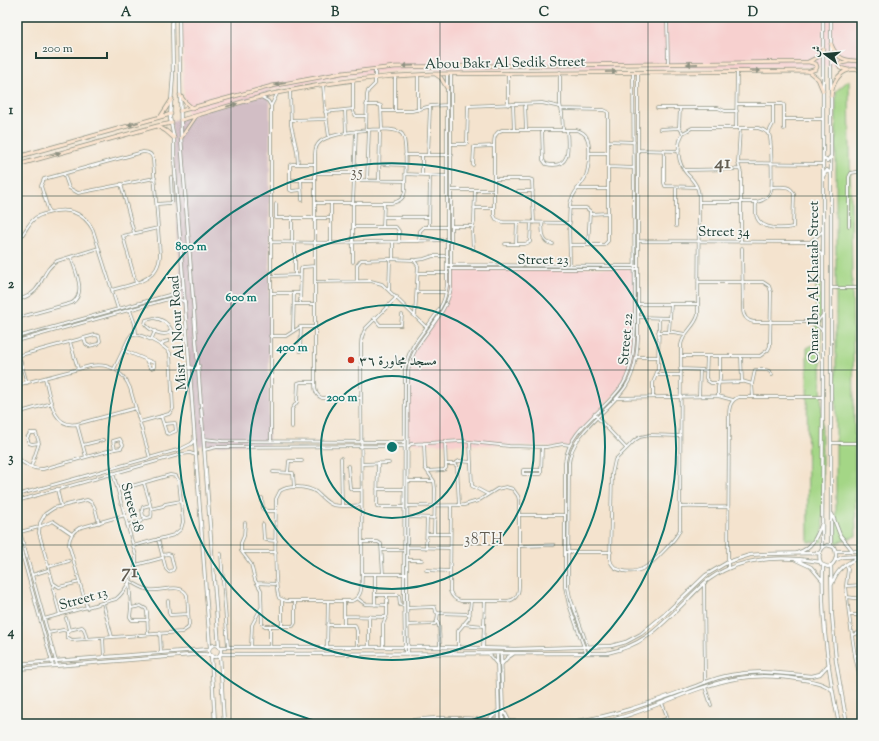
<svg xmlns="http://www.w3.org/2000/svg" width="879" height="741" viewBox="0 0 879 741" font-family="'Sorts Mill Goudy',Amiri,serif">
<rect width="100%" height="100%" fill="#f6f6f2"/>
<filter id="ink" filterUnits="userSpaceOnUse"><feTurbulence type="fractalNoise" baseFrequency=".025" numOctaves="2"/><feDisplacementMap in="SourceGraphic" scale="8" xChannelSelector="R" yChannelSelector="G"/><feConvolveMatrix kernelMatrix="1 2 1 2 8 2 1 2 1" color-interpolation-filters="sRGB"/></filter>
<filter id="wash" filterUnits="userSpaceOnUse"><feTurbulence type="fractalNoise" baseFrequency=".012" numOctaves="4" result="noise"/><feDisplacementMap in="SourceGraphic" scale="16" xChannelSelector="R" yChannelSelector="G"/><feGaussianBlur stdDeviation="0.9" result="paint"/><feColorMatrix in="noise" values="0 0 0 0 0 0 0 0 0 0 0 0 0 0 0 0 0 1.4 0 .05"/><feComposite in="paint" operator="in"/></filter>
<g filter="url(#wash)">
<rect width="100%" height="100%" fill="#f4e3ce"/>
<path fill="#f7d0cf" d="M182 17H862V66L407 70 383 72 330 79 270 90 187 116 184 96Z
M450 267 636 268 637 345 634 363 631 371 621 387 583 429 570 447 406 443V383L408 362 414 347 443 306 448 293Z"/>
<path fill="#d2bec5" d="M270 90 269 445H206L198 446 181 292 171 121Z"/>
<path fill="#a4d686" stroke="#628a5d" d="M849 80 856 536 836 543V91Z
M820 246 823 542H808L807 348 816 343V289L818 247Z"/>
</g>
<g filter="url(#ink)">
<g fill="none" stroke-linecap="round" stroke-linejoin="round">
<defs>
<path id="minor" d="M667 17 668 64
M560 72V104L562 113 563 130
M508 73V105
M418 75V110
M395 76V111
M353 80V112L356 116H366
M323 84 325 107 329 137
M290 90 291 125 297 151 298 164
M261 97 268 101 271 106
M513 104 514 130
M525 104 526 130
M737 104H782L784 105V129
M366 105H379L381 106 382 130
M657 108H718L725 111H737
M680 108 679 127 683 133
M561 109 604 110 608 112V241L604 245H570
M345 110 346 132
M382 111H412L431 106 447 105
M325 112 353 109
M784 119H823
M291 120 327 119
M692 128H758C762 129 766 131 769 134 772 139 772 185 771 191 769 198 762 201 756 202H699C699 198 699 194 698 190 696 183 692 179 687 174 677 163 676 146 683 133Z
M736 128 737 72
M740 128 738 163 741 173V242
M660 129 678 128 679 127
M366 130 367 95 368 91 375 84V69
M542 130 543 160 546 164C572 170 568 147 567 130
M768 134 773 124V104
M608 141 634 142
M452 144H465L467 143 468 106 542 103 560 107
M638 150 679 151
M664 150V183L665 186 697 187
M589 153H608
M405 155H452
M428 155 430 107
M738 163 823 164
M379 164 405 165
M473 165 474 147 493 146
M608 167 634 168
M684 170 740 169
M315 173H354
M64 174 69 188 78 193 155 178
M405 174 447 176
M422 175V155
M494 179H529L532 180 534 223
M290 180H315
M301 180 302 200
M354 180 405 181
M367 180 369 130
M379 180 380 130
M121 184 134 233
M676 187V226
M577 189H608
M301 190 292 191 290 190V165L292 164H315
M452 190H494
M518 191H533
M756 202C756 207 755 214 757 218 762 230 783 229 793 227L794 194C790 184 780 187 771 187
M315 203H391C399 202 405 198 405 189 405 179 408 141 402 134 394 124 332 132 321 141 317 144 315 149 315 154V382C315 389 315 395 322 398H361
M157 204 170 203 172 201 171 177
M276 204V218H331
M474 208H494
M570 208H586L590 211 588 245
M49 212 41 186 44 179 143 152C148 152 152 153 153 159L160 255C159 281 133 284 112 290
M590 214 608 213
M384 217H429
M542 223C543 232 541 243 553 244
M570 223 503 222 496 219 494 215V146C494 139 494 133 502 130H576C581 131 585 133 587 138 591 147 589 170 585 178 580 187 572 193 570 204 568 224 570 245 570 265
M452 226H473
M849 226V177L851 173 862 171
M353 227H396L399 231V242
M383 227 384 203
M429 227 430 176
M17 241C24 235 27 225 34 219 38 215 43 214 48 213 67 207 84 212 93 230L118 309
M419 241 420 231 424 227H447
M638 241 810 242
M271 242 331 243 448 240
M292 242V217
M810 242 823 256
M810 242 823 231
M331 243V203
M505 244H525L530 242 531 223
M516 244 517 222
M742 248 743 309C743 316 747 321 754 322H813L818 321 822 316
M473 249 472 230 474 222 475 190
M393 259V242
M416 260 424 259 433 256H448
M353 262V203L356 131
M448 265 638 266
M448 269H638
M419 273H448
M295 275V242
M271 276 300 275
M357 281V265L361 260 390 259 414 260 418 266 415 315
M315 282 371 281 382 284 426 327
M136 283 123 236 158 228
M831 288H862
M389 290 390 259
M417 292H446
M271 293H300
M17 300C47 292 37 274 57 261L99 248
M294 304H315
M300 304 301 269 303 267 315 266
M638 304H698
M130 310 135 324 136 334
M638 317 670 318
M17 318 72 303C87 293 75 271 71 257
M154 318C162 319 167 322 171 329L169 333C162 336 150 331 145 324L146 320Z
M374 318 380 325H401L402 315
M813 322 823 331
M293 330 294 293
M658 332H673L685 334
M669 332 671 304
M270 336H286L300 327H315
M17 337 169 295 178 290 183 285
M151 340 155 331
M17 341 172 298H177L185 302
M70 342 78 369
M161 345 164 342 168 341
M123 350 154 363V367L151 368 149 366 146 360
M300 351 301 327
M17 356 95 335 99 336 100 341 98 344 89 346 86 344 84 338
M19 356 27 383
M681 356H760L768 350 770 346 771 292 769 286 763 282H698
M707 356 706 378 708 381 711 383 743 382
M741 356 742 381 752 384 753 397
M636 357H658
M114 369 129 338 132 334C140 333 166 346 170 353L173 409 169 414 140 422
M680 369 706 370
M656 375H680
M45 378C50 396 52 429 77 424L136 408
M752 384 755 370C761 370 770 368 772 375
M17 385 90 366C109 363 123 371 130 388L150 458
M699 396 700 370
M718 396V387L720 379V356
M653 397V383L658 369 659 318
M617 398 718 396 733 400
M17 413 52 403
M594 414 626 448
M161 416 166 432V433L169 434 176 431 175 423 164 424
M77 424 86 457
M292 427V409L297 402 298 383 301 382H315
M680 436 650 435 640 437 635 440 615 460 612 474 610 559C612 573 633 574 644 568 652 564 678 538 680 529L681 345C683 332 695 327 698 315L699 202
M204 439 222 441 404 442
M271 441V106L277 94
M470 442 472 486 487 494
M424 443 425 468 434 481 435 489 434 534
M831 443H862
M83 445 103 440
M409 446 411 444 461 441 509 446 546 447 563 444 570 445
M204 450 217 447 404 446
M17 457C23 464 34 470 43 469L115 449 121 448 123 445 120 439 113 441 115 449
M341 458 342 506
M378 463 377 506 380 507H404
M362 464 389 463
M446 464H454L457 466 459 505
M454 464 459 461 471 462
M348 466 350 488 353 490H361
M31 467 39 443 32 444 29 443 27 438 30 433H36L39 443
M541 470H523V474H541L542 447
M427 471 444 470 446 468 445 441
M273 472 293 473 294 487
M288 472 289 461H302
M408 481H434
M144 483C146 491 154 511 151 517L147 518 143 516 142 510 143 507 150 505
M57 489 61 506
M377 489H404
M118 490 170 475 176 476 179 481 183 522 181 529 174 535 133 546
M17 495 181 449 191 444 195 440
M262 498 263 509 267 511H276
M17 501 182 454 190 453 196 455
M361 505C353 506 342 507 333 505 326 503 322 497 316 492 307 486 288 485 280 491L276 499C276 516 273 586 279 598L286 601H352C364 596 361 584 362 574L361 344C361 338 363 333 366 328L397 297
M408 506 464 505 478 501 497 489 506 487 513 489 518 496 519 500V586C519 595 516 600 507 601H461C455 600 452 597 450 591L451 506
M680 507C696 506 712 508 728 507
M151 509 163 506 165 504 181 501
M520 515H564
M408 517 435 518
M17 521 57 665
M245 523 244 536 241 543V551L251 564 255 580 261 590 262 624 265 626H293L295 623V601
M263 524 264 539 266 540 276 541
M127 525 140 522 145 518
M20 532 39 527 53 521 72 534
M427 534H450
M17 536 53 666
M158 539 166 569 169 572 173 570 174 568 171 555 168 554 162 555
M362 542H378L381 544 383 574
M520 546 554 545
M407 547 450 548
M426 548 427 518
M382 550H404
M242 552H276
M565 552H611
M221 554 228 647
M407 560H422
M136 565 162 558
M846 565 848 569 846 586 849 615 855 656 860 679V690L862 699
M48 567 69 561
M728 568 729 416C729 408 730 400 739 397H823
M426 570 450 571
M362 574H407
M375 574V605
M32 575 48 570
M129 581 131 608
M80 582 59 587 53 583 39 533 40 523 45 514 54 508 87 500C96 503 96 514 99 523
M257 583 276 584
M704 584 705 683
M54 585 53 589 60 615
M861 585 862 571
M846 586 862 585
M375 595H398L399 596 400 605 404 606
M847 597 862 599
M357 598 365 604 387 605
M168 601 169 613 170 615 188 614
M103 603 112 637
M87 608 69 545C69 537 72 532 79 528L125 515
M408 608 432 607H435L436 612 438 613 470 614
M17 609C20 614 22 618 20 624L17 625
M849 615H862
M344 616 386 617
M369 616V647
M66 618 69 630
M44 619 116 599C126 591 138 569 136 556L113 473
M148 620H132L130 617 131 608 141 606 146 609 147 612 148 634
M437 621 439 627 440 647
M344 624V601
M463 624 484 626
M327 625H355L357 631V647
M408 625 435 624 437 621 438 613
M270 626V647
M282 626V600
M48 633 63 630 67 631
M160 633 161 653
M852 635 862 632
M103 638 104 657
M87 639 84 629 82 627 69 630 67 632V637L72 640 182 632 188 628 189 624 187 595C181 582 161 592 149 590 141 588 135 584 129 580
M251 647 252 625 261 608
M383 647V624L387 615V595
M327 648 328 601
M458 648V631L469 618 471 601
M483 648 485 601
M405 653 404 595 405 369C409 341 429 329 441 306 445 300 446 292 447 285V74
M408 653 407 595 408 372C413 337 445 322 451 288V74
M586 653 569 605 565 587V462C569 427 606 411 623 384 633 367 634 345 635 326L633 73
M590 653 570 597 568 587 569 463C572 431 610 411 626 386 635 372 637 355 638 338V73
M855 656 862 653
M705 687 711 705
M662 703 667 716V724
M417 720 419 724
M607 721 612 724
M617 724 618 718
M653 724 666 719
M759 724 760 723
M853 724 862 721"/>
<path id="tertiary" d="M172 17 173 74 170 118 174 138V157L210 647
M179 17 181 138 219 647
M831 17V545
M823 158 827 161 830 157
M824 175 827 170 831 174
M190 367 195 369 199 366
M832 514 840 535 853 551
M827 545 834 547C838 555 836 564 828 567L821 564C818 557 819 549 827 545Z
M822 548 823 369V17
M836 551H862
M797 553C812 549 817 536 822 523
M796 560 811 567 822 580
M836 560 843 557 862 556
M823 566C821 619 828 672 839 724
M831 566 832 615 836 661 847 724
M832 584C837 569 846 563 860 557
M209 651a6 6 0 1 1 12 0a6 6 0 1 1-12 0Z
M219 647H440L515 649 611 646 626 642 641 634 664 615 706 575 728 562 750 555 764 554 819 553
M220 654 607 653C646 645 661 625 689 598 696 591 703 583 711 578 743 556 784 556 820 562
M220 654 224 724
M489 654 497 664
M497 654 499 720
M501 654 503 720
M211 655 215 724
M17 664 209 649
M502 664 507 658 513 654
M17 669 203 654 210 655
M504 711 509 721
M490 719 498 711
M393 724C455 709 515 728 577 721 616 716 652 702 688 689 702 684 716 677 731 675 761 669 783 674 812 676L820 674 829 664
M424 724 459 721 491 724
M594 724C645 715 690 686 740 678 759 675 779 676 798 679 810 681 823 682 832 690"/>
<path id="secondary" d="M831 44C837 60 846 61 862 61
M809 62 816 64 817 67 816 69 810 71
M847 62 841 63 839 65 840 68 848 70
M435 74 441 78 447 88
M180 95 185 102 192 108
M831 96C832 86 837 73 849 70 852 69 858 70 862 70
M180 111 272 86 342 73 395 67 808 62 818 57 823 48
M161 116 172 99
M181 120C213 111 245 100 277 93 329 82 378 76 431 74L808 71 818 79 823 91
M157 126 166 131 174 138
M181 138 196 116
M17 157 171 114
M17 165 157 126 172 123"/>
</defs>
<use href="#minor" stroke="#8a9081" stroke-width="3.5"/>
<use href="#tertiary" stroke="#8a9081" stroke-width="4"/>
<use href="#secondary" stroke="#8a9081" stroke-width="4.5"/>
<use href="#minor" stroke="#fff" stroke-width="2"/>
<use href="#tertiary" stroke="#fff" stroke-width="2.5"/>
<use href="#secondary" stroke="#fce5d0" stroke-width="3"/>
</g>
<defs><path id="oneway-solid" d="M-6-.8H1V-3.2L6.5 0L1 3.2V.8H-6Z"/></defs>
<g fill="#8e9182">
<use href="#oneway-solid" transform="translate(692 64) rotate(179)"/>
<use href="#oneway-solid" transform="translate(408 66) rotate(178)"/>
<use href="#oneway-solid" transform="translate(755 71)"/>
<use href="#oneway-solid" transform="translate(611 72) rotate(-1)"/>
<use href="#oneway-solid" transform="translate(280 84) rotate(169)"/>
<use href="#oneway-solid" transform="translate(232 105) rotate(-16)"/>
<use href="#oneway-solid" transform="translate(133 124) rotate(164)"/>
<use href="#oneway-solid" transform="translate(55 154) rotate(-16)"/>
</g>
</g>
<path fill="none" stroke="#1f3d34" stroke-width="1" stroke-opacity="0.55" d="M231 17V724M440 17V724M648 17V724M17 196H862M17 370H862M17 545H862"/>
<g fill="none" stroke="#0f766e" stroke-width="2">
<circle cx="392" cy="447" r="71"/>
<circle cx="392" cy="447" r="142"/>
<circle cx="392" cy="447" r="213"/>
<path d="M328 724A284 284 0 1 1 456 724"/>
</g>
<circle fill="#c8321e" stroke="#f6f6f2" stroke-width="1.5" cx="351" cy="360" r="4"/>
<g text-anchor="middle" stroke-width="3.5" stroke-linejoin="round" paint-order="stroke">
<g font-size="14" fill="#1f3d34" stroke="#f6f6f2">
<text transform="translate(505 62) rotate(-1)" y="5">Abou Bakr Al Sedik Street</text>
<text x="724" y="236">Street 34</text>
<text x="543" y="264">Street 23</text>
<text transform="translate(813 282) rotate(-90)" y="5">Omar Ibn Al Khatab Street</text>
<text transform="translate(177 333) rotate(-94)" y="5">Misr Al Nour Road</text>
<text transform="translate(625 339) rotate(-85)" y="5">Street 22</text>
<text transform="translate(133 507) rotate(74)" y="5">Street 18</text>
<text transform="translate(83 598) rotate(-16)" y="5">Street 13</text>
</g>
<g font-size="14" fill="#1f3d34" stroke="#f6f6f2" text-anchor="start">
<text x="359" y="365">مسجد مجاورة ٣٦</text>
</g>
<g font-size="15" letter-spacing="1" fill="#625d52" stroke="#f6f6f2">
<text x="357" y="177">35</text>
<text x="484" y="544">38TH</text>
</g>
<g font-size="18" font-weight="bold" letter-spacing="1" fill="#625d52" stroke="#f6f6f2">
<text x="723" y="168">41</text>
<text x="130" y="577">71</text>
</g>
</g>
<circle cx="392" cy="447" r="6" fill="#0f766e" stroke="#f6f6f2" stroke-width="2"/>
<g font-size="12" text-anchor="middle" font-weight="bold" fill="#0f766e" stroke="#f6f6f2" stroke-width="3.5" stroke-linejoin="round" paint-order="stroke">
<text x="191" y="250">800 m</text>
<text x="241" y="301">600 m</text>
<text x="292" y="351">400 m</text>
<text x="342" y="401">200 m</text>
</g>
<rect width="879" height="741" fill="none" stroke="#f6f6f2" stroke-width="44"/>
<g transform="translate(825 54) rotate(286)" stroke="#f6f6f2" stroke-width="3" paint-order="stroke">
<path d="M0-3L7 15L0 10L-7 15Z" fill="#1f3d34"/>
<text y="-6" font-size="11" font-weight="bold" text-anchor="middle" fill="#1f3d34">ش</text>
</g>
<path d="M36 52v6h71v-6" fill="none" stroke="#1f3d34" stroke-width="2"/>
<text x="42" y="52" font-size="12" fill="#1f3d34" stroke="#f6f6f2" stroke-width="3" paint-order="stroke">200 m</text>
<rect x="22" y="22" width="835" height="697" fill="none" stroke="#1f3d34" stroke-width="1.5"/>
<g font-size="13" text-anchor="middle" font-weight="bold" fill="#1f3d34">
<text x="126" y="16">A</text>
<text x="335" y="16">B</text>
<text x="544" y="16">C</text>
<text x="753" y="16">D</text>
<text x="11" y="114">1</text>
<text x="11" y="288">2</text>
<text x="11" y="462">3</text>
<text x="11" y="636">4</text>
</g>
</svg>
